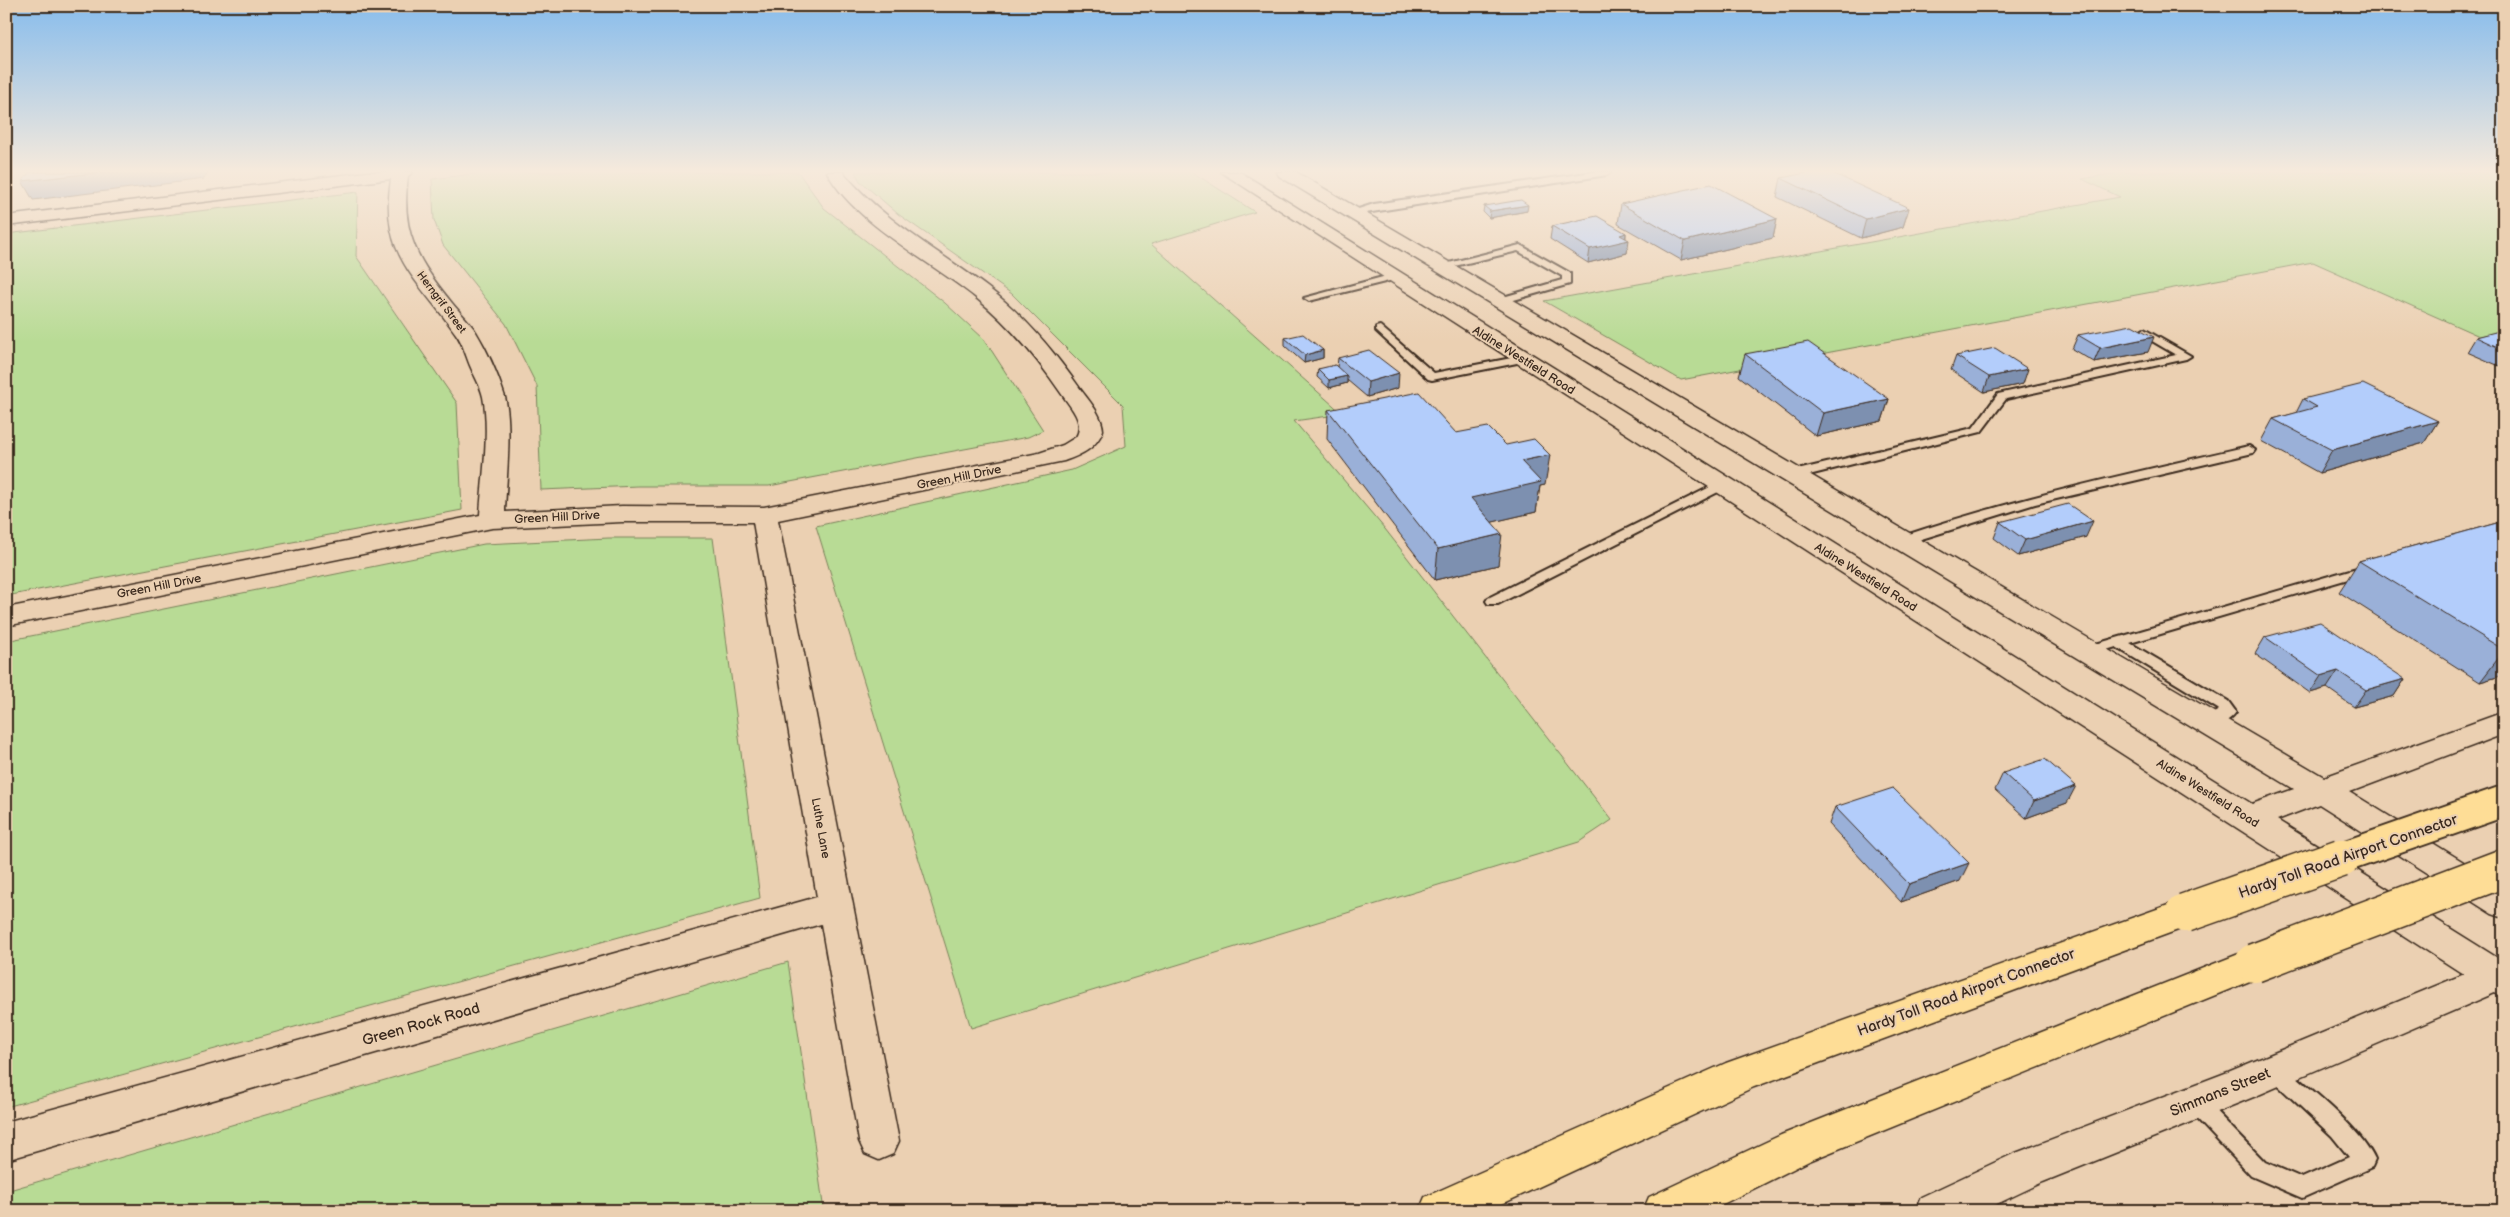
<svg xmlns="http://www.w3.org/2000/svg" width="2510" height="1217" viewBox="0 0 2510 1217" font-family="'Balsamiq Sans',sans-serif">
<rect width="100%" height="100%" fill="#ebd0b2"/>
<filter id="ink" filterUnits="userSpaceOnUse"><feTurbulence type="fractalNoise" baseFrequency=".02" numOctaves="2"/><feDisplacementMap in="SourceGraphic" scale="10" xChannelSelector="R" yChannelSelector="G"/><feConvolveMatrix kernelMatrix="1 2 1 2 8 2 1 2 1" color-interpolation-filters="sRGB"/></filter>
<g filter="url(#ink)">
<path fill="#b8db95" stroke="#7a825a" d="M490 172H798L824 208 945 303 984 339 1043 430 1028 437 769 486H638L541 490 537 386 506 324 443 245 434 220 432 179Z
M855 172H1192L1255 212 1151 244 1343 414 1294 421 1385 529 1612 820 1579 842 971 1028 816 526 1072 470 1126 446 1123 405 1012 294 898 214 860 181Z
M2123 172H2497L2504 174V347L2313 262 1681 380 1544 301 2120 197 2082 179Z
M358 192 356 256 457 403 462 510 6 596V234Z
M609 538H713L760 898 6 1107V641L484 544Z
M788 962 824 1211H6V1191Z"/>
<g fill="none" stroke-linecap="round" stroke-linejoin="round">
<defs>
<path id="service" d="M1593 172H1611L1607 175 1353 215 1349 212 1374 204Z
M1520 245 1570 273V284L1500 304 1495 301 1496 299 1562 280V276L1518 251 1442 269 1437 266Z
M1394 274 1399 277 1397 279 1309 301 1304 298Z
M1380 326 1434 373 1522 356 1527 359 1522 362 1432 380 1428 379 1376 331V327Z
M2144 329 2191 356 2186 359 2006 399 1981 432 1793 479 1787 475 1789 472 1973 428 1998 394 2176 355 2140 334 2139 332Z
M2249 446 2255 450 2253 453 2035 504 1902 545 1896 541 1897 538C2012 499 2130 473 2249 446Z
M1722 481 1728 485 1726 488 1498 604H1488L1486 601 1488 598Z
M2367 565 2372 566 2374 569 2372 572 2130 643 2228 701 2236 712C2230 721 2214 730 2204 727L2201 723 2204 719 2219 710 2218 709 2116 647 2087 656 2080 651 2082 648Z
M2275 1061 2282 1064C2309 1088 2361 1128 2375 1160L2372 1167 2302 1198 2251 1176 2188 1109 2185 1103 2188 1097 2195 1094 2202 1097 2265 1162 2302 1178 2349 1157 2332 1136 2268 1076 2265 1070 2268 1064Z"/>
<path id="minor" d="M367 172H413L408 176C400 233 418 261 452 303 460 313 470 322 476 332 487 350 498 375 504 394 513 419 506 483 505 512L622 506 764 507 1039 453 1063 445 1076 437C1085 422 1071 408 1063 396 1038 359 1010 325 975 297 930 261 853 222 827 172H843C883 221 938 250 987 287 1024 315 1053 350 1079 387 1088 400 1102 414 1103 430 1097 448 1081 455 1064 461L778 520 899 1141 893 1154 879 1160 865 1154 859 1141 821 924 6 1160V1122L817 897 753 522H622L492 528 6 626V608L480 515C482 479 490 432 483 397 481 387 475 377 471 368 466 357 463 343 456 334 417 278 379 255 391 179L6 226V216Z
M2496 961 2504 963V989L2256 1096 2043 1182 1982 1211H1915L1921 1197 2013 1154 2228 1072Z"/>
<path id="secondary" d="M1221 172H1240L2252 804 2294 789 1279 176 1277 172H1296L2324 777 2504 712V734L2350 792 2504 887V918L2492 914 2319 804 2277 820 2504 962V996L2491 992Z"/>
<path id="motorway" d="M2185 899 2197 903 2202 913 2197 923 1754 1087 1487 1211H1419L1425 1197 1726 1063Z
M2254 948 2267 952 2272 963 2267 974 1809 1161 1709 1211H1643L1649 1197 1781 1135Z"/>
</defs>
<use href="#service" stroke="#3b2a1e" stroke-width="4"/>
<use href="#minor" stroke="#3b2a1e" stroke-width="3"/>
<use href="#secondary" stroke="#3b2a1e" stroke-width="3"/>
<use href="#motorway" stroke="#3b2a1e" stroke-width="3"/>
<use href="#service" fill="#ebd0b2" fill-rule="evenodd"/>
<use href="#minor" fill="#ebd0b2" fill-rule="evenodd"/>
<use href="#secondary" fill="#ebd0b2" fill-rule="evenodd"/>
<use href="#motorway" fill="#fedd96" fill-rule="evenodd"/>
<defs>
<path id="motorway-bridge-far1" d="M2338 859 2504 801"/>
<path id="motorway-bridge" d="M2185 913 2341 858
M2254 963 2504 868"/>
</defs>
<use href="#motorway-bridge-far1" stroke="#3b2a1e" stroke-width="34" stroke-linecap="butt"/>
<use href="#motorway-bridge" stroke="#3b2a1e" stroke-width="41" stroke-linecap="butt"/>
<use href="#motorway-bridge-far1" stroke="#fedd96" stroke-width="30"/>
<use href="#motorway-bridge" stroke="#fedd96" stroke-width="38"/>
</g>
<path fill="#9ab0d8" stroke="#3b2a1e" d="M1781 178 1909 208 1903 227 1861 238 1777 197Z
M1621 204 1777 219 1773 238 1681 260 1618 224Z
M1484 206 1527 211 1489 218 1483 212Z
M1552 226 1626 233V238L1627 253 1588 263 1550 239Z
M2504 331V368L2467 352 2476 337Z
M2078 335 2148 352 2094 362 2072 349Z
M1285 338 1323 350V358L1304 363 1285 346Z
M1745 354 1889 399 1882 421 1816 436 1739 376Z
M1956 356 2023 384 1984 392 1951 370Z
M1338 358 1398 388 1367 397 1347 380V383L1329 388 1317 377 1318 369 1337 367Z
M2303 399 2438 421 2424 443 2319 473 2261 441 2273 419 2296 413Z
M1328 410 1456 433 1506 445 1545 485 1540 486 1536 512 1492 522 1498 565 1435 580 1327 439Z
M2504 521V675L2480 682 2339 592 2359 561Z
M2000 522 2086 537 2018 556 1994 538Z
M2265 637 2405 679 2394 696 2354 707 2327 688 2310 693 2255 654Z
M2003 773 2067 803 2026 818 1995 790Z
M1835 807 1960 881 1901 902 1829 824Z"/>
<path fill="#7d90b0" stroke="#3b2a1e" d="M103 172H208L204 179 33 200 22 181Z
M1528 205 1527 211 1489 218 1490 211Z
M1909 208 1903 227 1861 238 1866 219Z
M1777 219 1773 238 1681 260 1685 241Z
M1626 233 1625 241 1629 240 1627 253 1588 263 1590 249 1620 235Z
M2154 337 2148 352 2094 362 2100 348Z
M1323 350V358L1304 363 1305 355Z
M2028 369 2023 384 1984 392 1989 377Z
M1399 373 1398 388 1367 397 1368 382Z
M1347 376V383L1329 388V380Z
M1889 399 1882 421 1816 436 1823 413Z
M2438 421 2424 443 2319 473 2332 450Z
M1550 455 1545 485 1540 486 1536 512 1467 528 1471 498 1521 461Z
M2093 521 2086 537 2018 556 2025 540Z
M1502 534 1498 565 1435 580 1438 549Z
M2504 651V675L2480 682Z
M2338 671 2327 688 2310 693 2321 676Z
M2405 679 2394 696 2354 707 2366 690Z
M2076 786 2067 803 2026 818 2034 801Z
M1969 863 1960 881 1901 902 1909 884Z"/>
<path fill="#b3cdfb" stroke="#3b2a1e" d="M30 172H103L22 181Z
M1811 172H1830L1909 208 1866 219 1781 178Z
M1711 184 1777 219 1685 241 1621 204Z
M1521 200 1528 205 1490 211 1484 206Z
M1597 216 1626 233 1620 235 1629 240 1590 249 1552 226Z
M2132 325 2154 337 2100 348 2078 335Z
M2503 330 2504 350 2476 337Z
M1303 334 1323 350 1305 355 1285 338Z
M1808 342 1889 399 1823 413 1745 354Z
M1995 348 2028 369 1989 377 1956 356Z
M1369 350 1399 373 1368 382 1338 358Z
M1335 365 1347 376 1329 380 1318 369Z
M2363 384 2438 421 2332 450 2273 419 2317 407 2303 399Z
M1419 392 1456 433 1488 427 1506 445 1534 439 1550 455 1521 461 1541 482 1471 498 1502 534 1438 549 1328 410Z
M2068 504 2093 521 2025 540 2000 522Z
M2504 521V650L2359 561Z
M2320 622 2405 679 2366 690 2338 671 2321 676 2265 637Z
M2045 759 2076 786 2034 801 2003 773Z
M1893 788 1969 863 1909 884 1835 807Z
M2504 1203V1211H2487Z"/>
</g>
<linearGradient id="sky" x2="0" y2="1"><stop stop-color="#87bcec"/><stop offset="0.5" stop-color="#f6eadc"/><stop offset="1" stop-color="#f6eadc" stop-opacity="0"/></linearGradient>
<rect width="2510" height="342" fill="url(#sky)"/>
<g text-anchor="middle" stroke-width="4" stroke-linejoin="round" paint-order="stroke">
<g font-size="11" fill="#3b2a1e" stroke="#ebd0b2">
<text transform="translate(442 302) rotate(53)" y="4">Herngrif Street</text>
</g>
<g font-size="12" fill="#3b2a1e" stroke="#ebd0b2">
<text transform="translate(1524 360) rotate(32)" y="4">Aldine Westfield Road</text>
<text transform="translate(959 477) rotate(-11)" y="4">Green Hill Drive</text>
<text transform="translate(557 517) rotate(-3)" y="4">Green Hill Drive</text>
<text transform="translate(1866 577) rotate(32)" y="4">Aldine Westfield Road</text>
<text transform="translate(159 586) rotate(-11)" y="4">Green Hill Drive</text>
<text transform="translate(2208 793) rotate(32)" y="4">Aldine Westfield Road</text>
<text transform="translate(821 828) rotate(80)" y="4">Luthe Lane</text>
</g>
<g font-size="15" fill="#3b2a1e" stroke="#ebd0b2">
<text transform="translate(2348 856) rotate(-19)" y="5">Hardy Toll Road Airport Connector</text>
<text transform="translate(1966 992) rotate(-20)" y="5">Hardy Toll Road Airport Connector</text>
<text transform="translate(421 1024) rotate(-16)" y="5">Green Rock Road</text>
<text transform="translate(2220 1092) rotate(-22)" y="5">Simmans Street</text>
</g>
</g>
<rect width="2510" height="1217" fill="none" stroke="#ebd0b2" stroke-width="25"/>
<rect x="12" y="12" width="2485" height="1192" fill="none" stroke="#3b2a1e" stroke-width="2" filter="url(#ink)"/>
</svg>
